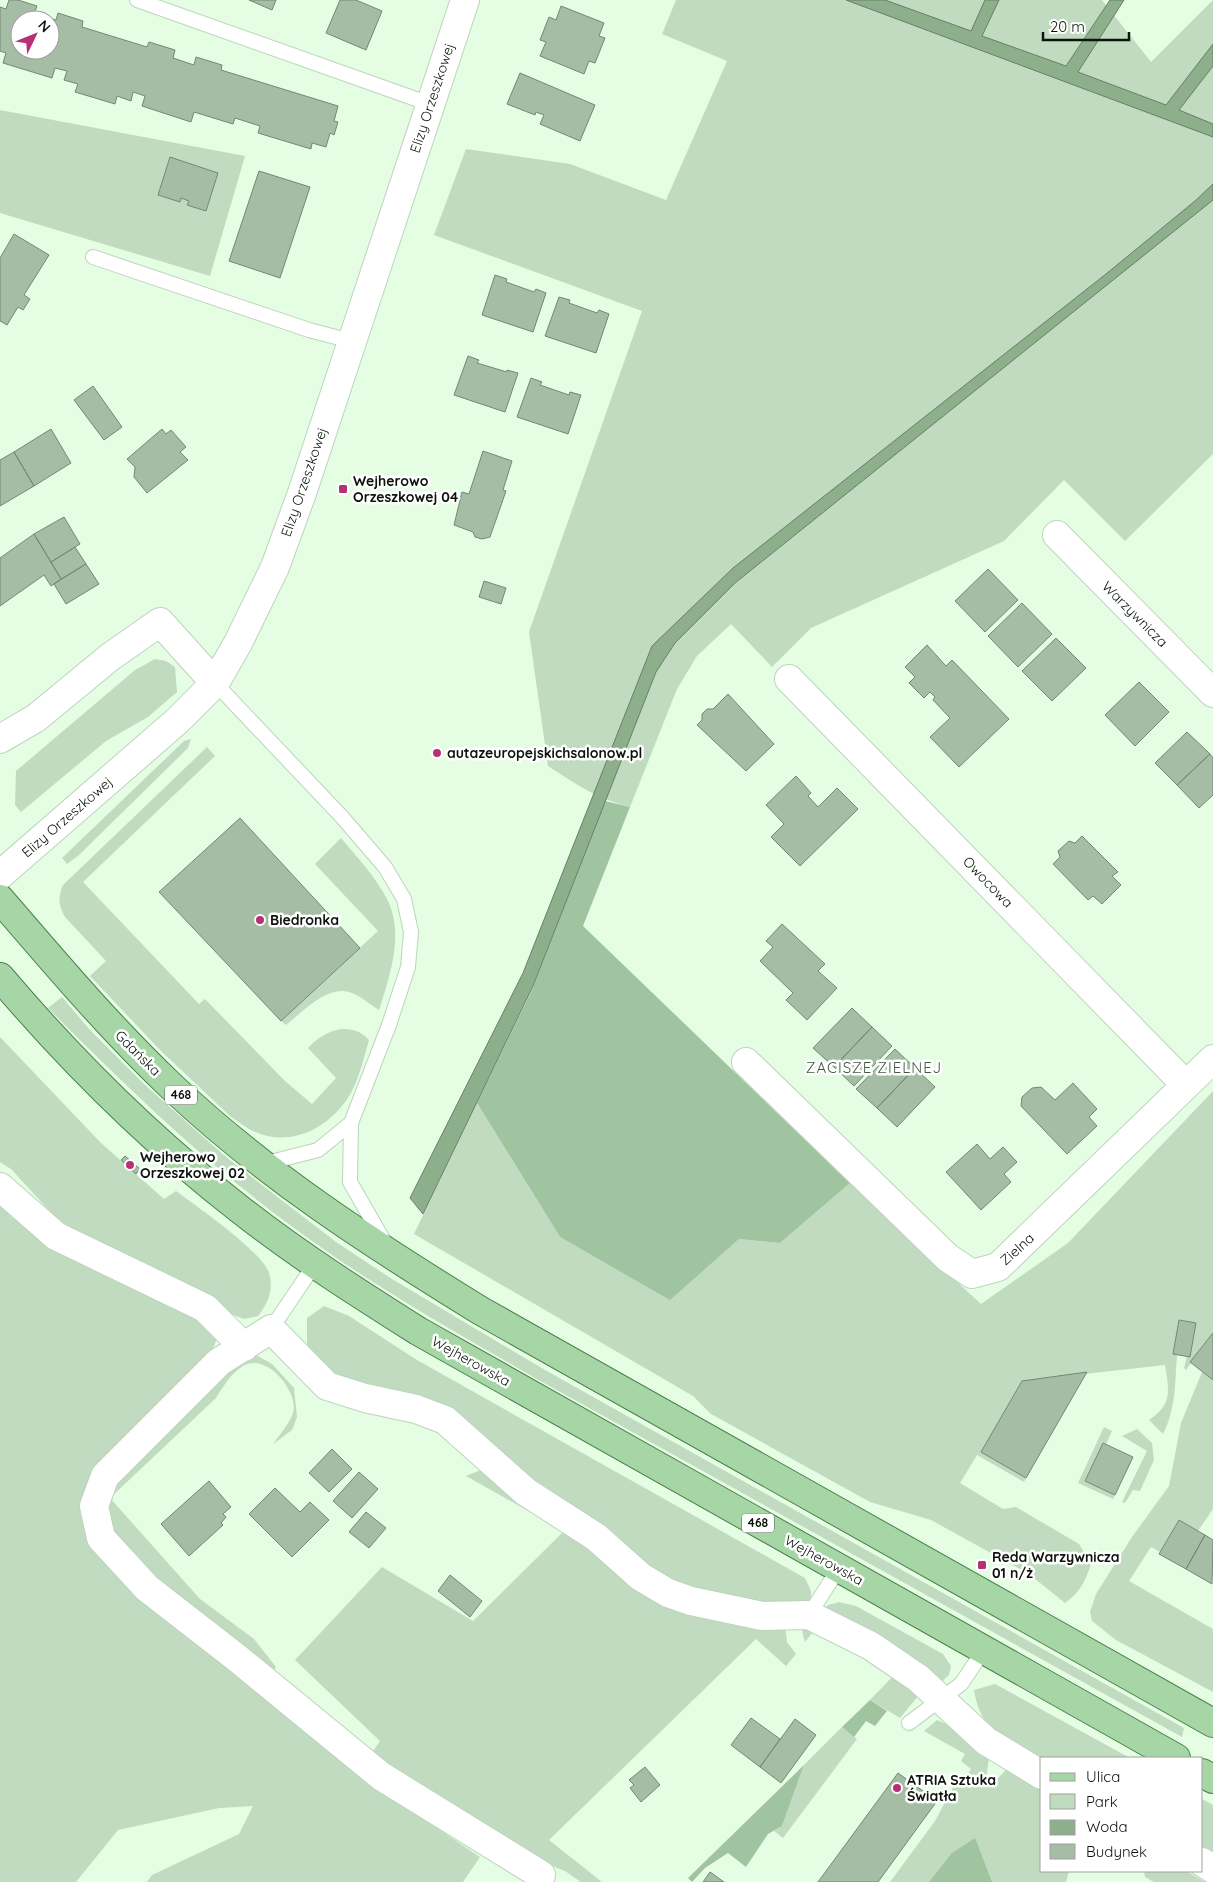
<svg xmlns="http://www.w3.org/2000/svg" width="1213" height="1882" viewBox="0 0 1213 1882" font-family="Quicksand,sans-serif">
<rect width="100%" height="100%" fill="#e4fde3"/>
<path fill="#c1dbc0" d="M676 0H1102L1151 62 1213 0V454L1125 541 1064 480 1004 541 811 628 772 667 731 624 697 656 677 689 630 807C596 798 577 785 548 766L529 632 642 311 434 235 466 149 570 164 666 200 727 61 662 34Z
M0 110 245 156 210 276 0 213Z
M155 659 166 661 175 667 177 692 148 717 106 741 21 812 15 805 16 771 135 670Z
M191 739 188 748 79 855 67 864 62 858 184 741Z
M207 747 215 756 83 882 199 1004 205 999 285 1081 312 1104 336 1078 308 1048C324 1030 351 1020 369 1040 364 1057 360 1075 352 1091 332 1128 288 1151 249 1129 242 1125 236 1120 230 1116L161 1051 90 976 106 961 65 917C58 905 58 897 63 885Z
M341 838C357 857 377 878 388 901 404 935 390 976 379 1010 369 1004 360 995 349 992 327 985 301 1013 286 1025L281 1021 378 931 315 864Z
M62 997 90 1030 145 1085 226 1157 336 1242 392 1279 545 1370 1184 1728 1182 1737 535 1378C450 1329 364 1281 286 1222 200 1158 123 1084 48 1008Z
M0 1037 101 1143 164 1199 176 1191C196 1206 263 1252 269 1273 274 1290 268 1303 258 1316L244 1319 222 1311 68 1231 11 1169 0 1162Z
M1213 1091V1333L1186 1370 1184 1368 1187 1356 1190 1357 1196 1323 1179 1320 1174 1354 1177 1355C1175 1382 1176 1409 1163 1434L1149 1420C1173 1404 1169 1390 1165 1365L1022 1381 981 1452 1026 1478 1024 1482 977 1455 960 1483 1003 1509 1016 1507 1079 1544 1091 1563C1086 1581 1080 1592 1065 1603L1029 1574 931 1520 870 1502 711 1414 693 1396 414 1234 477 1103 560 1237 670 1299 739 1239 780 1243 850 1183 981 1304 1068 1243Z
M0 1204 11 1217 82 1258 204 1317 217 1339 207 1361 123 1450 97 1541 361 1777 480 1857 463 1882H147L152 1875 239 1834 253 1806 219 1808 118 1830 76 1882H0Z
M324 1306 349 1316 417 1360 805 1578 811 1591V1603L796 1613 663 1586 482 1447 337 1380 307 1348V1318Z
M254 1354 272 1364 294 1388 297 1417 292 1430 273 1444C280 1434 293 1420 294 1408 294 1386 265 1353 243 1366 231 1373 223 1387 216 1398L110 1498 200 1599 254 1639 276 1667 272 1673 118 1548 104 1494 187 1402Z
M1202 1372 1213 1380V1509L1198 1531 1179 1520 1160 1552 1151 1547 1129 1581 1213 1629V1692L1116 1640 1092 1621 1090 1612 1096 1594 1132 1537 1169 1486 1181 1423Z
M1104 1427 1112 1431 1106 1444 1103 1443 1085 1481 1115 1495 1113 1499 1078 1483Z
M1137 1429 1152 1443 1154 1460 1140 1491 1133 1490 1125 1503 1122 1502 1147 1451 1122 1436Z
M483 1469 620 1566 785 1625 787 1642 796 1654 786 1666 756 1639 549 1840 602 1882H581L565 1871 529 1857 371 1754 380 1741 295 1660 382 1567 473 1621 564 1531 466 1476Z
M839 1602 856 1606 943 1654 951 1666 949 1675 937 1686 821 1615 828 1605Z
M809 1624C842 1630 890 1662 919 1682V1695L900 1718 870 1700 896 1673 816 1628 805 1642 802 1631Z
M995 1684 1130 1758H1042V1768C1010 1745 980 1732 974 1690Z
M937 1720 960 1730 989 1757 986 1781 992 1784 1007 1769 1042 1786V1871H1069L1066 1882H890L935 1821 958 1778 963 1781 971 1769 961 1761 965 1754 924 1731Z
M842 1727 857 1739 783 1838 774 1831 782 1826 804 1765Z
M1202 1799 1213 1805V1856L1202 1850Z
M1144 1871H1186L1205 1882H1154L1145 1877Z"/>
<path fill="#a1c4a0" d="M605 801 630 807 583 926 850 1183 780 1243 739 1239 670 1300 560 1237 477 1103 532 990Z
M870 1700 887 1711 875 1726 866 1721 854 1737 842 1727Z
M804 1765 782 1826 768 1834 746 1867 728 1853 705 1868 692 1882 688 1878Z
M975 1838 992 1882H929L952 1853Z"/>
<path fill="#8daf8c" stroke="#668066" d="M846 0H885L971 31 985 0H999L982 36 1066 66 1110 0H1124L1078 72 1166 105 1213 44V66L1179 110 1213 124V137Z
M1213 184V200L735 583 675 643 656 672 533 986 423 1214 410 1198 523 973 652 646 733 568 1106 274 1195 201Z"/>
<path fill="#a5bda4" stroke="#728971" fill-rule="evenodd" d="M9 0H18L37 6 34 14 56 20 58 13 83 21 82 27 147 47 149 42 175 50 173 58 194 65 196 57 222 65 221 70 338 106 334 121 338 122 334 135 330 133 326 147 312 143 311 149 258 133 260 126 235 118 233 124 194 112 191 122 142 106 145 96 133 92 131 101 117 96 115 104 75 92 78 84 64 80 67 71 55 68 52 78 3 63 6 53 0 51V7L6 9ZM20 20H50V50H20Z
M249 0H276L272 10Z
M340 0H356L382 11 366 50 326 33Z
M561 6 604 23 599 36 605 38 595 63 589 61 584 74 540 56 546 42 540 40 549 17 556 20Z
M520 73 595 105 580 141 540 124 544 115 536 112 535 115 507 104Z
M170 157 218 173 206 211 187 205 189 201 181 198 180 202 158 195Z
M259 171 310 187 280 278 229 261Z
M14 234 49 255 24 295 30 299 23 310 18 307 7 325 0 321V258Z
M495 275 507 279 506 282 534 292 536 289 546 293 533 332 482 315Z
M559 297 570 300 569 303 597 313 599 310 609 314 596 353 545 336Z
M468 356 479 360 477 363 507 372V370L518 373 505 412 454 395Z
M531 378 542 382 540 385 569 395 570 392 581 395 568 434 517 417Z
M93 386 122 427 104 440 74 400Z
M51 429 71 463 34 486 14 452Z
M162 429 166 434 171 430 186 447 180 452 188 460 147 493 134 477 135 467 127 459Z
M483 451 512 461 503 490 506 491 490 537 482 539 475 537 473 532 454 525 462 492 469 494Z
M14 452 34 486 0 506V460Z
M64 517 80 544 51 562 34 534Z
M34 534 61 579 51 586 44 575 0 606V558Z
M75 547 86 564 61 579 51 562Z
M86 564 99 584 66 604 54 584Z
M988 569 1018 600 985 632 955 601Z
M484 581 506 588 501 604 479 597Z
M1022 603 1052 634 1018 667 988 636Z
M1056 638 1086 668 1052 701 1022 671Z
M927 645 946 666 952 660 1009 719 959 767 930 737 950 718 933 700 935 697 930 692 924 698 909 683 915 677 905 667Z
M1139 682 1169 712 1135 746 1105 715Z
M728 694 774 744 746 771 697 725 702 720V714L707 709H713Z
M1187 732 1210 754 1177 785 1155 763Z
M1210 754 1213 758V795L1199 808 1177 785Z
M796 776 811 793 808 796 818 807 837 788 858 809 800 866 771 837 784 824 766 805Z
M240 818 360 948 281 1021 159 892Z
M1082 836 1118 872 1112 876 1121 885 1102 904 1093 896 1088 900 1053 864 1060 857 1058 851 1069 841 1075 843Z
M782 924 825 964 818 971 837 988 807 1020 786 1000 793 993 760 961 773 947 766 941Z
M852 1008 872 1027 834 1067 813 1048Z
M872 1027 892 1046 854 1086 834 1067Z
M895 1049 915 1068 877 1108 856 1089Z
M915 1068 935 1087 897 1127 877 1108Z
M1073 1083 1097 1109 1089 1117 1097 1126 1067 1154 1021 1106 1022 1097 1032 1088 1041 1087 1055 1100Z
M977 1144 990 1159 1003 1147 1017 1162 1004 1174 1011 1182 981 1210 946 1172Z
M125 1156 140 1169 136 1174 121 1160Z
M1179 1320 1196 1323 1190 1357 1173 1354Z
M1213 1333V1380L1190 1362Z
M1087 1372 1026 1478 981 1452 1022 1381Z
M1103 1443 1133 1457 1115 1495 1085 1481Z
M332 1449 352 1469 329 1492 309 1473Z
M359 1472 378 1489 352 1518 333 1501Z
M209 1481 231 1507 223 1514 226 1517 221 1523 223 1525 189 1556 161 1524Z
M275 1488 300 1512 310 1502 329 1520 292 1557 249 1514Z
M366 1512 386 1528 369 1548 349 1532Z
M1179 1520 1205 1535 1186 1569 1159 1554Z
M1205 1535 1213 1540 1212 1584 1186 1569Z
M450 1575 482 1601 470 1617 438 1591Z
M751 1718 780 1739 760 1767 731 1745Z
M795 1719 816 1735 781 1783 760 1767Z
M645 1767 660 1785 641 1802 630 1788 634 1785 629 1780Z
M898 1773 937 1801 878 1882H818Z
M710 1872 724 1882H703Z"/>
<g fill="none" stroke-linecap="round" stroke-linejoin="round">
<defs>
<path id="lane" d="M137 0 430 104
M93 257 309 330 351 341
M215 683 342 817 385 867 404 899 411 932 408 967 389 1025 351 1123 350 1182 385 1243
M263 1164 318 1150 351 1123
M271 1329 315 1264
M809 1615 839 1568
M909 1723 961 1684 984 1650"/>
<path id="street" d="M1057 535 1213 693
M789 679 1186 1085
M0 739 36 718 110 657 160 622 215 683
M746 1062 948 1258 972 1274 998 1267 1213 1059
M0 1187 56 1236 205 1308 244 1347
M1202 1862 1213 1869
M541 1875 381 1776 237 1658 147 1588 101 1538 94 1506 105 1476 219 1362 271 1329 327 1386 365 1398 416 1409 445 1420 526 1492 596 1537 641 1577 668 1593 691 1601 762 1616 809 1615 871 1646 918 1678 986 1741 1042 1775"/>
<path id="secondary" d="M0 875 177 721 215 683 238 643 275 567 302 493 465 0"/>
<path id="primary" d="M0 899C55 963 110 1028 171 1086 265 1175 372 1244 481 1311L1213 1723
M0 977C73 1063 153 1142 242 1211 298 1255 358 1293 418 1331L1176 1758
M1202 1773 1213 1779"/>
</defs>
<use href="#lane" stroke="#bcd5bb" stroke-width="16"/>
<use href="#street" stroke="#bcd5bb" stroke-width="30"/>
<use href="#secondary" stroke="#bcd5bb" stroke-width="30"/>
<use href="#primary" stroke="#4a804a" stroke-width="30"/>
<use href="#lane" stroke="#fff" stroke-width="14"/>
<use href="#street" stroke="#fff" stroke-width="28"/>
<use href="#secondary" stroke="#fff" stroke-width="28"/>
<use href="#primary" stroke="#a6d6a6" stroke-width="28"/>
</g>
<g fill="#b63074" stroke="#fff" stroke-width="2">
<rect x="338" y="484" width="10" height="10" rx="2.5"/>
<circle cx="437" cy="753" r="5"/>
<circle cx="260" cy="920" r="5"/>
<circle cx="130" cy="1165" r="5"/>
<rect x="977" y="1560" width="10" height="10" rx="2.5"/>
<circle cx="897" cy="1788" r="5"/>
</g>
<g text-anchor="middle" stroke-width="5" stroke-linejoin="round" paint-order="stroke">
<g fill="#fff" stroke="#555a55" stroke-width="1">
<rect x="165" y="1085.5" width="32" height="19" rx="4"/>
<rect x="742" y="1513.5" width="32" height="19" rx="4"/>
</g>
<g font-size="12" font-weight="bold" fill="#0c140c">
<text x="181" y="1099">468</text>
<text x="758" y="1527">468</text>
</g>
<g font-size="14" fill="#0c140c" stroke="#fff">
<text transform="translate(432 98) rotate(-72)" y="5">Elizy Orzeszkowej</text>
<text transform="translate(304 482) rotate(-71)" y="5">Elizy Orzeszkowej</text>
<text transform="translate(1135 614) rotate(45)" y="5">Warzywnicza</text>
<text transform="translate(67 817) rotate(-41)" y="5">Elizy Orzeszkowej</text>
<text transform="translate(988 882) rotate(46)" y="5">Owocowa</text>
<text transform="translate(138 1053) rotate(45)" y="5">Gdańska</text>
<text transform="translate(1017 1249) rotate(-42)" y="5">Zielna</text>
<text transform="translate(471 1361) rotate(29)" y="5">Wejherowska</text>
<text transform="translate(824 1560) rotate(29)" y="5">Wejherowska</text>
</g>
<g font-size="14" font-weight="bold" fill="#0c140c" stroke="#fff" text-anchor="start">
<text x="353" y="486">Wejherowo<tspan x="353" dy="16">Orzeszkowej 04</tspan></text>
<text x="447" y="758">autazeuropejskichsalonow.pl</text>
<text x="270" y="925">Biedronka</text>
<text x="140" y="1162">Wejherowo<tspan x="140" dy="16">Orzeszkowej 02</tspan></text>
<text x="992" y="1562">Reda Warzywnicza<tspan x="992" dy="16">01 n/ż</tspan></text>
<text x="907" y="1785">ATRIA Sztuka<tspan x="907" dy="16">Światła</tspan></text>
</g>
<g font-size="15" letter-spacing="1" fill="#445944" stroke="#fff">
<text x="874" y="1073">ZACISZE ZIELNEJ</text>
</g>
</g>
<rect x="1040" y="1757" width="162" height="115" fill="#ffffff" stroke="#9ea19e"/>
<rect x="1050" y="1773" width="25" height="8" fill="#a6d6a6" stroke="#9ea19e"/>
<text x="1086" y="1782" font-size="15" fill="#0c140c">Ulica</text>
<rect x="1050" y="1794" width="25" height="15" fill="#c1dbc0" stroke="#9ea19e"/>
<text x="1086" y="1807" font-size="15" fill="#0c140c">Park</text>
<rect x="1050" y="1820" width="25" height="15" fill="#8daf8c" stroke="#9ea19e"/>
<text x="1086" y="1832" font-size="15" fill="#0c140c">Woda</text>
<rect x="1050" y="1844" width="25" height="15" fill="#a5bda4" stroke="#9ea19e"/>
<text x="1086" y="1857" font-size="15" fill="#0c140c">Budynek</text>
<g transform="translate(35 35) rotate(47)"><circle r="24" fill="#ffffff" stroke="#9ea19e"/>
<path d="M0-4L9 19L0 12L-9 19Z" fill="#b63074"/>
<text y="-8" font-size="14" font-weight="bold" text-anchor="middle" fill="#0c140c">N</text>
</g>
<path d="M1043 32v8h86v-8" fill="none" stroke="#0c140c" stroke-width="2.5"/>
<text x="1050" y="32" font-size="15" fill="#0c140c" stroke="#ffffff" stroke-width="4" paint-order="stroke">20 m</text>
</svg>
